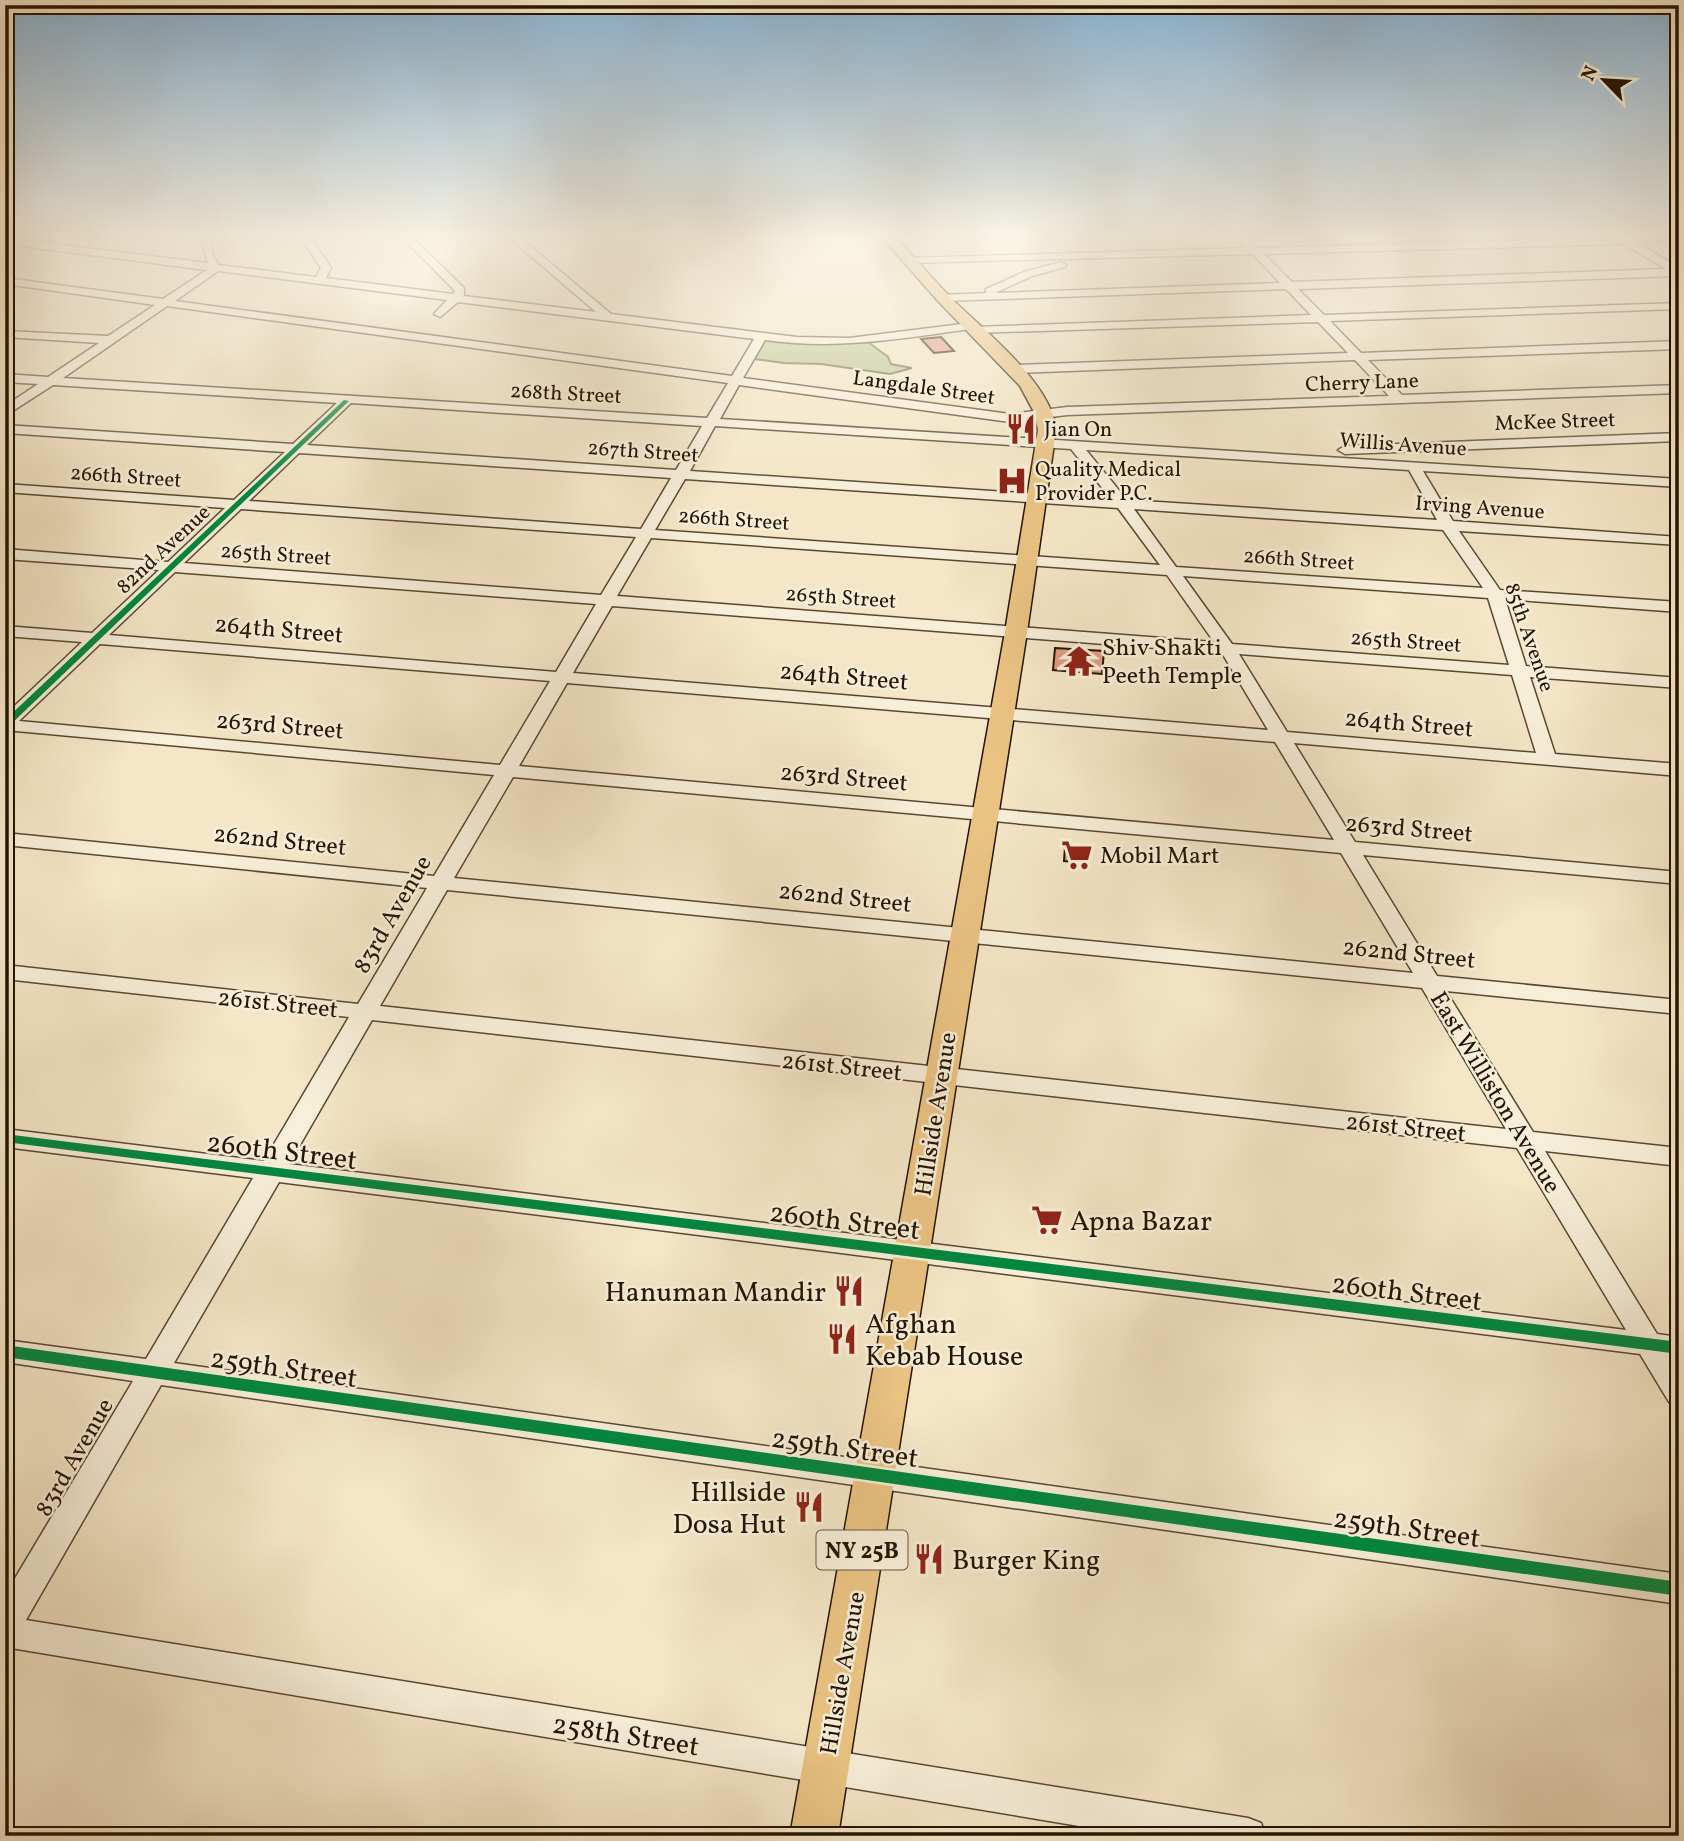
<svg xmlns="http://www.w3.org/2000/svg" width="1684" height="1841" viewBox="0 0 1684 1841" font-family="Vollkorn,serif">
<rect width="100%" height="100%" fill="#f4e6c6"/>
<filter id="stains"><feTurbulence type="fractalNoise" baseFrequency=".00286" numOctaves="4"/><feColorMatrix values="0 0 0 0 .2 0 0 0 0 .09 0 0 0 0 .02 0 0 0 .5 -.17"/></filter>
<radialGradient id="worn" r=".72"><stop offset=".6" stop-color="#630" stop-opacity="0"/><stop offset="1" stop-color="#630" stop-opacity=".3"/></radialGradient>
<path fill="#bdc493" stroke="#706c4a" stroke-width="2" d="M766 339 818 344 868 342 888 357 891 364 912 368 890 374 821 364 784 363 754 359Z"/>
<path fill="#e29c85" stroke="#241400" stroke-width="2" d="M941 337 954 351 934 353 921 339Z
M1055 648 1104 651 1102 674 1053 670Z
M1065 847 1090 850 1089 863 1064 861Z"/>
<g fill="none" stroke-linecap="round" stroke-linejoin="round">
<defs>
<path id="minor" d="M199 234H209L214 258 219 265 316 277 321 268 298 234H308L331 268 326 278 453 294 455 291 399 234H409L464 288V296L596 312 505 234H516L611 314 797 337 849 338 970 323 975 327 1311 315 1286 289 943 301 937 298 943 295 986 293V289L1024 272 1061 262 1066 265 1065 267 1032 276 995 293 1280 283 1253 254 907 263V259L911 258 1247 248 1234 234H1244L1258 248 1679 236V242L1638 243 1679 268V276L1298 289 1324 315 1679 303V309L1330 321 1361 353 1679 341V349L1368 360 1402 395 1679 385V393L1067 415 1010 422 739 385 720 419 1679 479V487L1423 471 1453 521 1679 537V545L1459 531 1500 590 1679 602V612L1505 599 1526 666 1679 678V688L1530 677 1555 754 1679 764V776L1294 743 1355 842 1679 872V884L1363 855 1437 976 1679 1000V1014L1446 991 1533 1132 1679 1148V1166L1545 1151 1657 1334 1679 1337V1359H1673L1679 1369V1406L1669 1402 1640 1354 279 1182 174 1363 1679 1574V1604L161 1385 26 1620 1248 1818 1261 1823 1266 1836H1139L5 1647V1595L133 1381 5 1362V1340L146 1359 253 1178 5 1147V1129L264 1161 349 1017 5 979V965L358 1004 427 888 5 845V833L434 876 494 775 5 730V715L82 642 5 636V626L92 633 159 570 5 559V549L168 562 225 508 5 492V484L234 500 285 452 5 433V425L293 444 337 403 53 385 5 416V406L38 384 5 382V374L48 377 99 343 5 337V331L108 336 155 305 5 284V278L163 299 207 270 5 244V238L208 263ZM1624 244 1666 269 1292 282 1264 254ZM218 271 447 300 434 314 440 317 458 302 754 339 732 376 175 301ZM167 306 728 383 707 418 63 378ZM1318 322 1348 353 1013 365 1007 369 1013 373 1355 360 1389 396 1067 407 1010 414 743 378 765 340C838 350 897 339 970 329L975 333ZM351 403 702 426 676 470 307 445ZM715 426 1071 449 1111 499 690 471ZM1086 450 1409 470 1437 520 1127 500ZM299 453 671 478 641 529 249 501ZM685 479 1118 508 1160 565 655 530ZM241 509 636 537 601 595 184 563ZM1134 509 1443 530 1483 588 1176 567ZM651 538 1167 575 1214 642 617 596ZM175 572 596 604 556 672 109 635ZM1183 576 1488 598 1509 665 1232 644ZM612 606 1222 653 1268 730 573 673ZM100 644 550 681 500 765 19 721ZM1239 654 1512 675 1536 753 1287 732ZM567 683 1275 742 1334 840 519 766ZM513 777 1341 853 1413 973 454 878ZM447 890 1422 988 1506 1129 380 1006ZM372 1020 1517 1148 1626 1330 289 1164Z
M1679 433V441L1345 454 1338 450 1345 446Z"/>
<path id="major" d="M879 234H893C912 255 931 277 951 298 983 330 1052 383 1056 430L1027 632 838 1836H790L1005 632 1038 430 1034 412 1020 386 938 301Z"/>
</defs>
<use href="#minor" stroke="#584832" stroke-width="3"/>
<use href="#major" stroke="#241400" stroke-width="3"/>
<use href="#minor" fill="#f8efda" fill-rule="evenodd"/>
<use href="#major" fill="#eac383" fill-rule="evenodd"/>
<defs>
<path id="cycleway" d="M344 400 349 401 8 727 5 728V720Z
M5 1134 1679 1342V1354L5 1142Z
M5 1345 1679 1582V1596L5 1357Z"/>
</defs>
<use href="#cycleway" stroke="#f8efda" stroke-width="5"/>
<use href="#cycleway" fill="#00873e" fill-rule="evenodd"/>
</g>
<linearGradient id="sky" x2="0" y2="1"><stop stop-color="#8cb7d8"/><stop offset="0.48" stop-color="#faf4e5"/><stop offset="1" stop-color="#faf4e5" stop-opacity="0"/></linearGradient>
<rect width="1684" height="492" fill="url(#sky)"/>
<defs>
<symbol id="restaurant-bare" viewBox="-9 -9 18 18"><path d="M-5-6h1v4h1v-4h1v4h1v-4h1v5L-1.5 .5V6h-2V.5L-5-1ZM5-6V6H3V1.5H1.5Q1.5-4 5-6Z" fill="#8f2418" stroke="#f8efda" stroke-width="2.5" paint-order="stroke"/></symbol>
<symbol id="hospital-bare" viewBox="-9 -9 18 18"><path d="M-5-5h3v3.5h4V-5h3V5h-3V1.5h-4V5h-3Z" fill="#8f2418" stroke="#f8efda" stroke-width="2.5" paint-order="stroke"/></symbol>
<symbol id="temple-bare" viewBox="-9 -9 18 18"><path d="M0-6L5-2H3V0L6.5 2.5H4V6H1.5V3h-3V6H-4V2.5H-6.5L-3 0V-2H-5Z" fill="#8f2418" stroke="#f8efda" stroke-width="2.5" paint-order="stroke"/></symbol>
<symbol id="supermarket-bare" viewBox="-9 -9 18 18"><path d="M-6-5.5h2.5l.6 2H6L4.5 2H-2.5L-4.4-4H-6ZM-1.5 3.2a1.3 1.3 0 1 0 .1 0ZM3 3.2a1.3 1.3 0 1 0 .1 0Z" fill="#8f2418" stroke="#f8efda" stroke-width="2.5" paint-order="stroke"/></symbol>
</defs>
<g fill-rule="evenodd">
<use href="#restaurant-bare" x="999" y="407" width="44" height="44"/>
<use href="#hospital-bare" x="990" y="459" width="44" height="44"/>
<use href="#temple-bare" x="1057" y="639" width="44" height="44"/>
<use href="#supermarket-bare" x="1055" y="833" width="44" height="44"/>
<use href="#supermarket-bare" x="1025" y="1198" width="44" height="44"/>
<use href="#restaurant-bare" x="827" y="1269" width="44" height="44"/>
<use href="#restaurant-bare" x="820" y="1317" width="44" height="44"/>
<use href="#restaurant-bare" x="787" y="1485" width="44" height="44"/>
<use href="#restaurant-bare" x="907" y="1537" width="44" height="44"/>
</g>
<g text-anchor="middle" stroke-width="5" stroke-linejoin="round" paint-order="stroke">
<g font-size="21" fill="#241400" stroke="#f8efda">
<text transform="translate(1362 382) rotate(-2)" y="7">Cherry Lane</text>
<text transform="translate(924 387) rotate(8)" y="7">Langdale Street</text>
<text transform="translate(566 393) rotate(3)" y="7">268th Street</text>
<text transform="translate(1555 421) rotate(-2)" y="7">McKee Street</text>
<text transform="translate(1403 444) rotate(4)" y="7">Willis Avenue</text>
<text transform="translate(643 451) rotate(4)" y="7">267th Street</text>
<text transform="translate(126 476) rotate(4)" y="7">266th Street</text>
<text transform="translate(1480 507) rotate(4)" y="7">Irving Avenue</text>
<text transform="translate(734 519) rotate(4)" y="7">266th Street</text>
<text transform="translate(163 549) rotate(-43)" y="7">82nd Avenue</text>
<text transform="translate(276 554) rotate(4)" y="7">265th Street</text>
<text transform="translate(1299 559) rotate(4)" y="7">266th Street</text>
<text transform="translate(841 597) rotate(4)" y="7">265th Street</text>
<text transform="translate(1530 637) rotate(71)" y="7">85th Avenue</text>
<text transform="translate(1406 641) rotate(4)" y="7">265th Street</text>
</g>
<g font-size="21" fill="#241400" stroke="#f8efda" text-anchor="start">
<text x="1044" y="436">Jian On</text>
<text x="1035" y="476">Quality Medical<tspan x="1035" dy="24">Provider P.C.</tspan></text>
</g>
<rect fill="#f8efda" stroke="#645641" stroke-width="2" x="816.5" y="1530.5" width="91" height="39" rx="5"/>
<g font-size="23" font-weight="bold" fill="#241400">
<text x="862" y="1558">NY 25B</text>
</g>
<g font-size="24" fill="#241400" stroke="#f8efda">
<text transform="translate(279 629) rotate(5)" y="8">264th Street</text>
<text transform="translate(844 676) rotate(5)" y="8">264th Street</text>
<text transform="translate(1409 723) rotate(5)" y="8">264th Street</text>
<text transform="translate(280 725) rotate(5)" y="8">263rd Street</text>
<text transform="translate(844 777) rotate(5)" y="8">263rd Street</text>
<text transform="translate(1409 828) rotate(5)" y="8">263rd Street</text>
<text transform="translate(280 840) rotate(6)" y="8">262nd Street</text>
<text transform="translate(845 897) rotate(6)" y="8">262nd Street</text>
<text transform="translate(392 914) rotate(-60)" y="8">83rd Avenue</text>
<text transform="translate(1409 953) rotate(6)" y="8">262nd Street</text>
<text transform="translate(278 1003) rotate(6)" y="8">261st Street</text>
<text transform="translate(842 1066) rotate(6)" y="8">261st Street</text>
<text transform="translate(1496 1092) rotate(59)" y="8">East Williston Avenue</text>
<text transform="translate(935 1114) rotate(-81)" y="8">Hillside Avenue</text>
<text transform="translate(1406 1127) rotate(6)" y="8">261st Street</text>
<text transform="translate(74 1457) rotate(-60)" y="8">83rd Avenue</text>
<text transform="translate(842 1673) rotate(-80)" y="8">Hillside Avenue</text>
</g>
<g font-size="24" fill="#241400" stroke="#f8efda" text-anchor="start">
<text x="1102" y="655">Shiv Shakti<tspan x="1102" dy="28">Peeth Temple</tspan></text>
<text x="1100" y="863">Mobil Mart</text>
</g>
<g font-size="28" fill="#241400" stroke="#f8efda">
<text transform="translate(282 1150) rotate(7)" y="10">260th Street</text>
<text transform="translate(845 1220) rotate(7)" y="10">260th Street</text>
<text transform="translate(1407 1291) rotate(7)" y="10">260th Street</text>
<text transform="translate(284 1367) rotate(8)" y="10">259th Street</text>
<text transform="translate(845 1447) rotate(8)" y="10">259th Street</text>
<text transform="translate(1407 1527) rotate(8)" y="10">259th Street</text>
<text transform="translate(626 1734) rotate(9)" y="10">258th Street</text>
</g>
<g font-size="28" fill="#241400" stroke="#f8efda" text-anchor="start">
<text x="1070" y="1230">Apna Bazar</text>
<text x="826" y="1301" text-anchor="end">Hanuman Mandir</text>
<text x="865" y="1333">Afghan<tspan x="865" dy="32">Kebab House</tspan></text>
<text x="786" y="1501" text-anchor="end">Hillside<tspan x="786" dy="32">Dosa Hut</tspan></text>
<text x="952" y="1569">Burger King</text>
</g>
</g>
<rect width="1684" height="1841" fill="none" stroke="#f4e6c6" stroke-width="28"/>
<rect x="7" y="7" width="1670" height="1827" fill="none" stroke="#241400" stroke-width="3.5"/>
<rect x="14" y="14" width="1656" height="1813" fill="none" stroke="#241400" stroke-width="2"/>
<g transform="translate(1604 80) rotate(295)" stroke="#f8efda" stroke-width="5" paint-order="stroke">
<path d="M0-5L12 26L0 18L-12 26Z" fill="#241400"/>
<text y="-10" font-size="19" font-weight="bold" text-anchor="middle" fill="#241400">N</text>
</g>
<rect width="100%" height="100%" filter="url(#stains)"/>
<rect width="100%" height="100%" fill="url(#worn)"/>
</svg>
